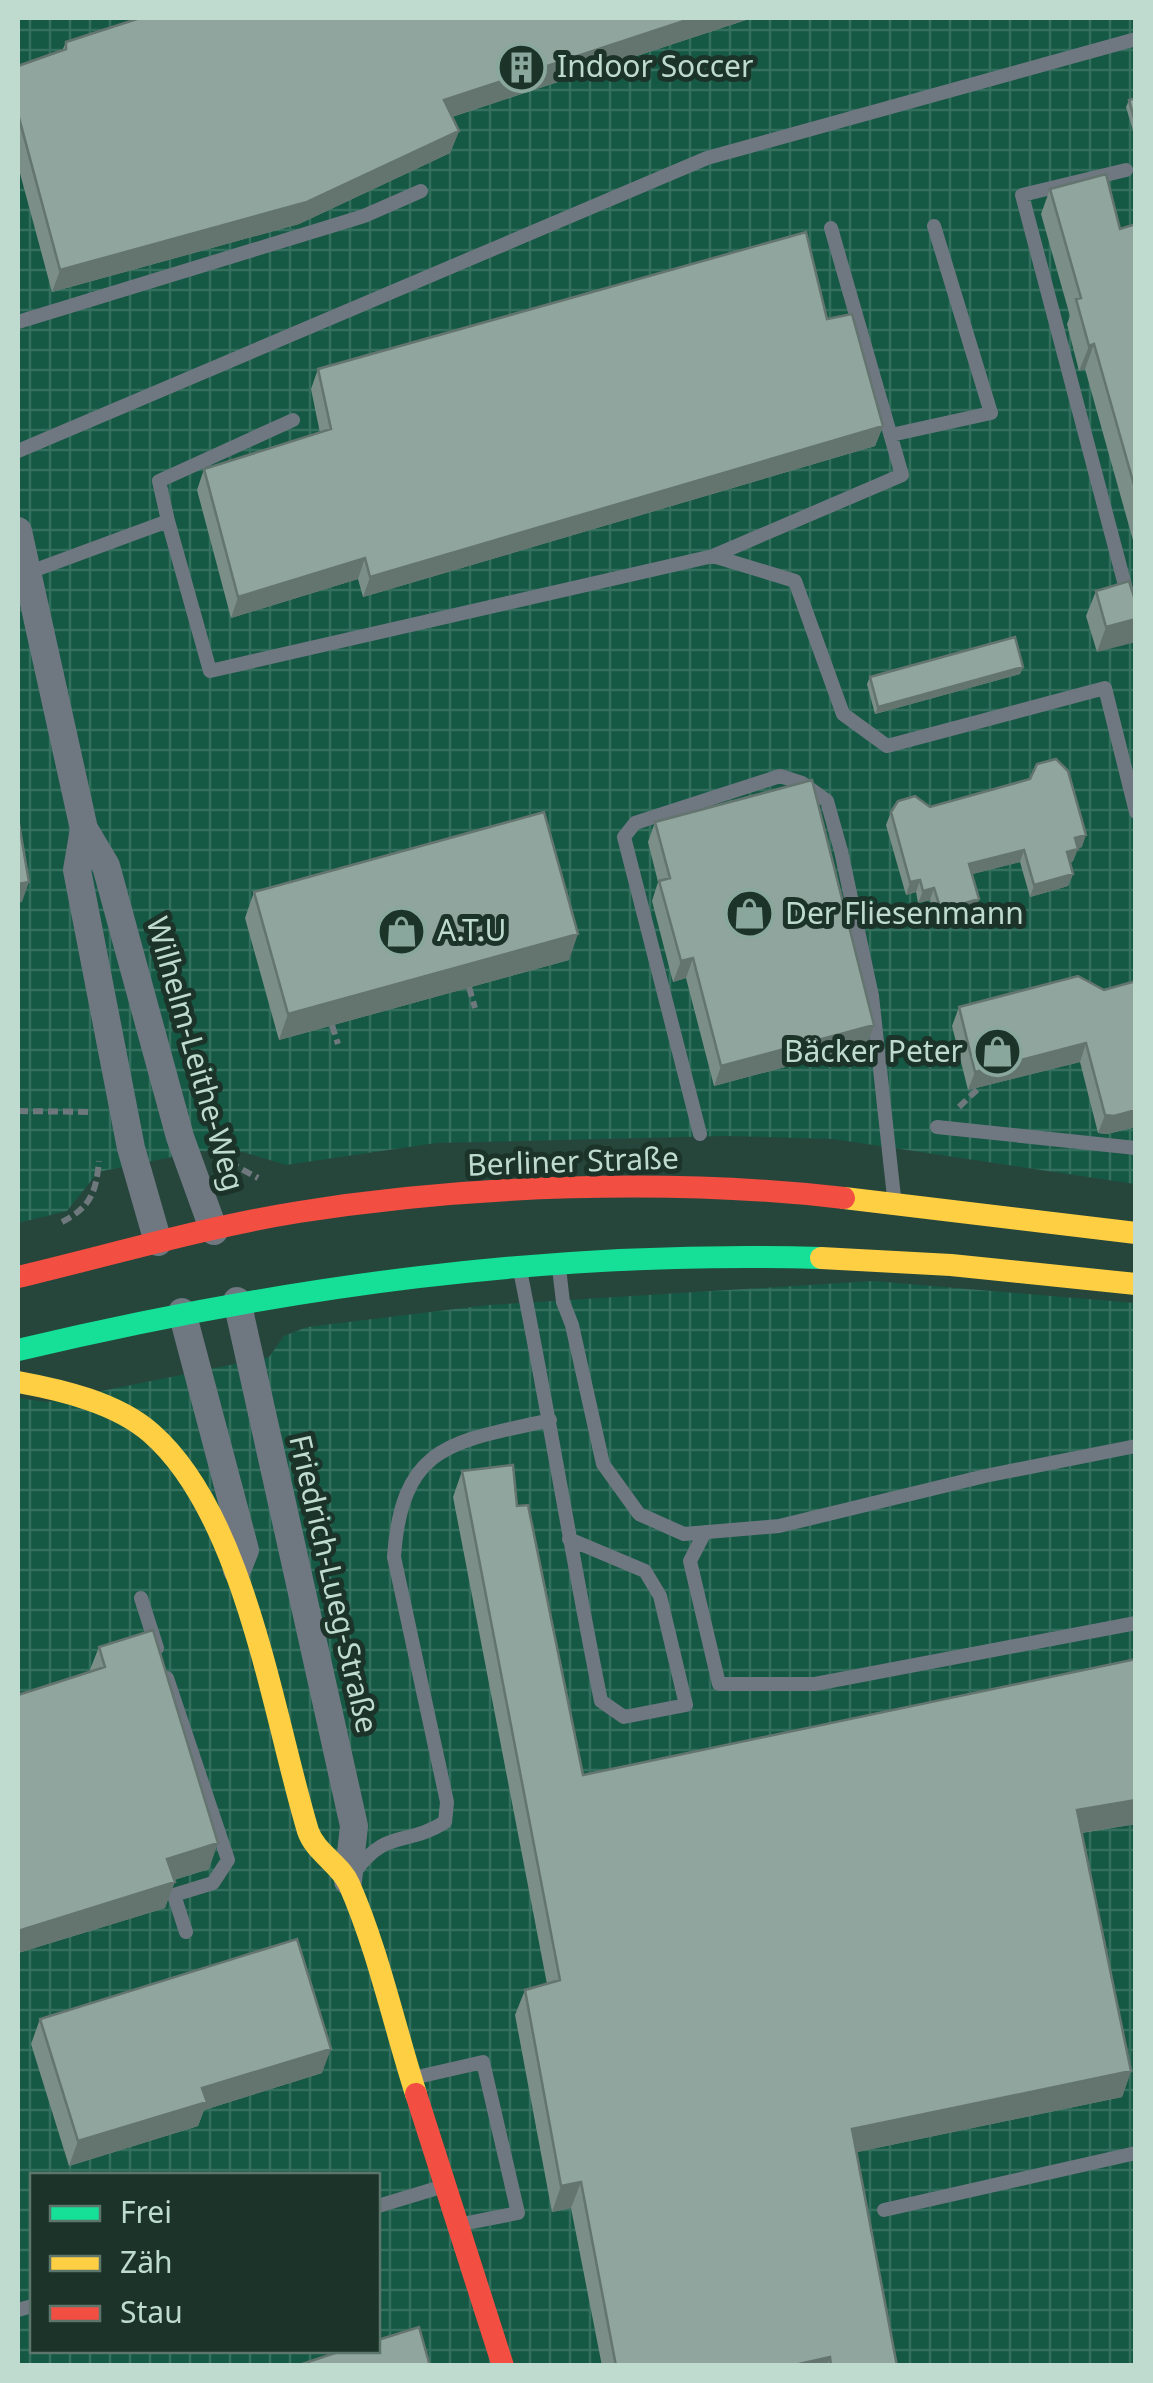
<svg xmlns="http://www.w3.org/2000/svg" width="1153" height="2383" viewBox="0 0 1153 2383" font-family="'Noto Sans',sans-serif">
<defs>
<pattern id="industrial-grid" width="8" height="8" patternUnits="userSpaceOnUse" patternTransform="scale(2.5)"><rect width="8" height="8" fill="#155844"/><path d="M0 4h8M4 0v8" fill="none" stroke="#356f5e"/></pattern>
</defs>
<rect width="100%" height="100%" fill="#26463c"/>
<path fill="url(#industrial-grid)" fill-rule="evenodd" d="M18 18H1135V1184L833 1139 725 1136 436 1143 286 1165 243 1152 201 1151 98 1172 67 1211 18 1223Z
M873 1281 1135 1303V2365L18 2366V1398L47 1402 269 1357 284 1336 307 1327 488 1305ZM32 2176H378V2350H32Z"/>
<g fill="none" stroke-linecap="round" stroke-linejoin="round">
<path stroke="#6e787d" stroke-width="6" stroke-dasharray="10 5" stroke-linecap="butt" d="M469 987 475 1008
M332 1025 338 1044
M959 1107 980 1087
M18 1111 91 1112
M220 1150 236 1166 258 1178
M62 1222C91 1207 96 1192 99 1161"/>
<path stroke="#6f7781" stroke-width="14" d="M1126 170 1022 195 1136 627
M18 322 364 216 421 191
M891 435 991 413 934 226
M18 451 707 158 1136 39
M168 521 210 671 713 556 795 581 843 714 887 746 1105 688 1136 812
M713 556 902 475 831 228
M27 573 168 521 159 481 293 420
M937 1127 1136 1148
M700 1134 624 837 635 823 780 776 802 783 827 801 841 851 872 996 894 1197
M559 1268 563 1302 572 1325 603 1464 639 1514 684 1534 779 1526 985 1476 1136 1446
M520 1270C549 1414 572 1558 601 1701L624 1717 686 1705 660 1596 645 1571 569 1539
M705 1532 690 1561 719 1684H815L1136 1623
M141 1598 157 1648
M167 1678 228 1860 213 1883 174 1895 186 1932
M354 1873C387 1827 406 1847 445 1822L447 1802 394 1557C402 1442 454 1442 550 1420
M413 2078 483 2062 518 2213 462 2224
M378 2206 441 2187
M884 2210 1136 2153
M18 2310 32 2306"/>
<path stroke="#6f7781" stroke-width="28" d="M18 531 84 829 106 866 180 1137 214 1231
M84 829 77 870 131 1148 158 1242
M237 1301 354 1826 348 1881
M182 1312 245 1550 237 1570"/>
<path stroke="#16e098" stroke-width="22" d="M18 1350C283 1287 548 1250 821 1258"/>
<path stroke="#ffcf43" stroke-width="22" d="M844 1198 1136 1233
M821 1258 951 1265 1136 1284
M18 1382C62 1390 117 1403 151 1433 245 1515 273 1715 308 1831 315 1852 340 1864 349 1884 378 1950 394 2025 416 2094"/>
<path stroke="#f24e42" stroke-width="22" d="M18 1277C111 1255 205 1227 299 1212 469 1185 673 1178 844 1198
M416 2094 503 2366"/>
</g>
<path fill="#7b8e87" d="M140 18H752L452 117 459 131 450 153 299 224 52 292 18 166V66L62 51 66 42Z
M1136 98V141L1126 107 1129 100Z
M1050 189 1120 229 1136 224V551L1085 369 1079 371 1067 324 1070 316 1041 214Z
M827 319 883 426 875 446 363 597 358 579 231 618 197 490 204 469 320 433 311 389 318 369Z
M1096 591 1136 603 1097 652 1086 616Z
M1023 667 1020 674 875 714 867 684 870 677Z
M930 807 1082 847 1078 848 1073 861 1070 863 1073 874 1068 886 1030 897 1020 862 972 874 979 899 975 911 936 922 930 900 918 903 916 892 906 895 886 825 891 812Z
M655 822 867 1045 714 1086 686 978 673 982 652 901 658 882 648 842Z
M254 892 569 960 279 1040 245 918Z
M1136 981V1127L1107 1134 1098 1133 1080 1062 968 1090 952 1026 959 1007 1104 990Z
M462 1471 517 1506 583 1775 1136 1659V1824L1082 1833 1131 2071 1122 2097 857 2152 897 2366H602L571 2208 552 2212 515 2015 525 1990 547 1984 453 1497Z
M99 1647 209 1869 174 1880 165 1908 18 1953V1695L89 1672Z
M40 2019 322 2073 204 2110 198 2126 69 2166 31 2044Z"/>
<path fill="#64746e" d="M693 18H752L436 122 444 100Z
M459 131 450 153 299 224 52 292 60 270Z
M1094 344 1085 369 1079 371 1089 346Z
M883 426 875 446 363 597 370 577Z
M365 558 358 579 231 618 238 597Z
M1136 619V642L1097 652 1106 627Z
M1023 667 1020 674 875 714 878 707Z
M1086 835 1082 847 1070 850 1075 838Z
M1078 849 1073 861 1062 865 1067 852Z
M1024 850 1020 862 965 876 969 864Z
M1073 874 1068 886 1030 897 1034 885Z
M920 880 916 892 906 895 910 882Z
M29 882 22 902 18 903V884Z
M934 888 930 900 918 903 923 891Z
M979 899 975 911 936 922 941 910Z
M578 934 569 960 279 1040 288 1014Z
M693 958 686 978 673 982 681 961Z
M874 1025 867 1045 714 1086 721 1066Z
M1086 1043 1080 1062 968 1090 975 1072Z
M1136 1110V1127L1107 1134 1098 1133 1105 1115Z
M1136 1800V1824L1068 1835 1077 1810Z
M218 1843 209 1869 158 1885 167 1859Z
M175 1882 165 1908 18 1953V1931Z
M331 2049 322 2073 204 2110 198 2126 69 2166 78 2141 202 2088Z
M1131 2071 1122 2097 843 2155 852 2129Z
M581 2182 571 2208 552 2212 561 2186Z
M830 2357 827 2366H790Z"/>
<path fill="#8fa59d" stroke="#64746e" stroke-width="2.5" d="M140 18H693L444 100 459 131 307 202 60 270 18 114V66L66 49V42Z
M1136 98V125L1129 100Z
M1106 174 1120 229 1136 224V492L1094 344 1089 346 1076 299 1081 298 1050 189Z
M806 232 827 319 852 314 883 426 370 577 365 558 238 597 204 469 331 429 318 369Z
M1129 581 1136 603V619L1106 627 1096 591Z
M1015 637 1023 667 878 707 870 677Z
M1056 759 1068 771 1086 835 1075 838 1078 849 1067 852 1073 874 1034 885 1024 850 969 864 979 899 941 910 934 888 923 891 920 880 910 882 891 812 898 801 915 796 930 807 1030 779 1037 764Z
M812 780 874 1025 721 1066 693 958 681 961 659 881 670 878 655 822Z
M544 812 578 934 288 1014 254 892Z
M18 818 29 882 18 884Z
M1078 976 1104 990 1136 981V1110L1114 1116 1105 1115 1086 1043 975 1072 959 1007Z
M513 1465 517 1506 528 1505 583 1775 1136 1659V1800L1077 1810 1131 2071 852 2129 897 2366H831L830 2357 790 2366H616L581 2182 561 2186 525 1990 560 1980 462 1471Z
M153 1630 218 1843 167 1859 175 1882 18 1931V1695L105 1667 99 1647Z
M297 1939 331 2049 202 2088 207 2102 78 2141 40 2019Z
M419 2327 430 2366H296L344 2350H378V2340Z"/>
<defs>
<symbol id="building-ring" viewBox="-11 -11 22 22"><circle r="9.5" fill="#1c332a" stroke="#89a79c" stroke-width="1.5"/><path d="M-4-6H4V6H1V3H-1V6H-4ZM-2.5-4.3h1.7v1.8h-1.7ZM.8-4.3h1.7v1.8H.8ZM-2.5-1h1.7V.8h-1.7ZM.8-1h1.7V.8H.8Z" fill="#89a79c"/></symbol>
<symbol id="shop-ring" viewBox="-11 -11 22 22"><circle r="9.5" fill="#1c332a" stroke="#89a79c" stroke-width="1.5"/><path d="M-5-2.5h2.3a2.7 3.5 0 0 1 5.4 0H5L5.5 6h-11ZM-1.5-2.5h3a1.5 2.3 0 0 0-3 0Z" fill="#89a79c"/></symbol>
</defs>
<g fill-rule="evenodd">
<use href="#building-ring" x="494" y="40" width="55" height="55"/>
<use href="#shop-ring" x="722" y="886" width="55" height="55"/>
<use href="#shop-ring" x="374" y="904" width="55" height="55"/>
<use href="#shop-ring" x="970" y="1024" width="55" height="55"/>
</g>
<g text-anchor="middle" stroke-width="10" stroke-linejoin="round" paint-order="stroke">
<g font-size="30" fill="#bfdbcf" stroke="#1c332a" text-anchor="start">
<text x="557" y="77">Indoor Soccer</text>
<text x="785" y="924">Der Fliesenmann</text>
<text x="437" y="941">A.T.U</text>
<text x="963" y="1062" text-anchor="end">Bäcker Peter</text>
</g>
<g font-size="30" fill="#bfdbcf" stroke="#1c332a">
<text transform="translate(195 1054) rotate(74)" y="10">Wilhelm-Leithe-Weg</text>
<text transform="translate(573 1162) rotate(-2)" y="10">Berliner Straße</text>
<text transform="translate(333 1584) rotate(77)" y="10">Friedrich-Lueg-Straße</text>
</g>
</g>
<rect width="1153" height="2383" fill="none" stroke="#bfdbcf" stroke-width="40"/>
<rect x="30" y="2173" width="350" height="180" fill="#1c332a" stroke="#5d766c" stroke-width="2.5"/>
<rect x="50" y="2206" width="50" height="15" fill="#16e098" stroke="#5d766c" stroke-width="2.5"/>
<text x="120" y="2223" font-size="30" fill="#bfdbcf">Frei</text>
<rect x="50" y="2256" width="50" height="15" fill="#ffcf43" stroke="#5d766c" stroke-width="2.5"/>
<text x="120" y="2273" font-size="30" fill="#bfdbcf">Zäh</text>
<rect x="50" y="2306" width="50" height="15" fill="#f24e42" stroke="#5d766c" stroke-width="2.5"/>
<text x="120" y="2323" font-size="30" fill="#bfdbcf">Stau</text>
</svg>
